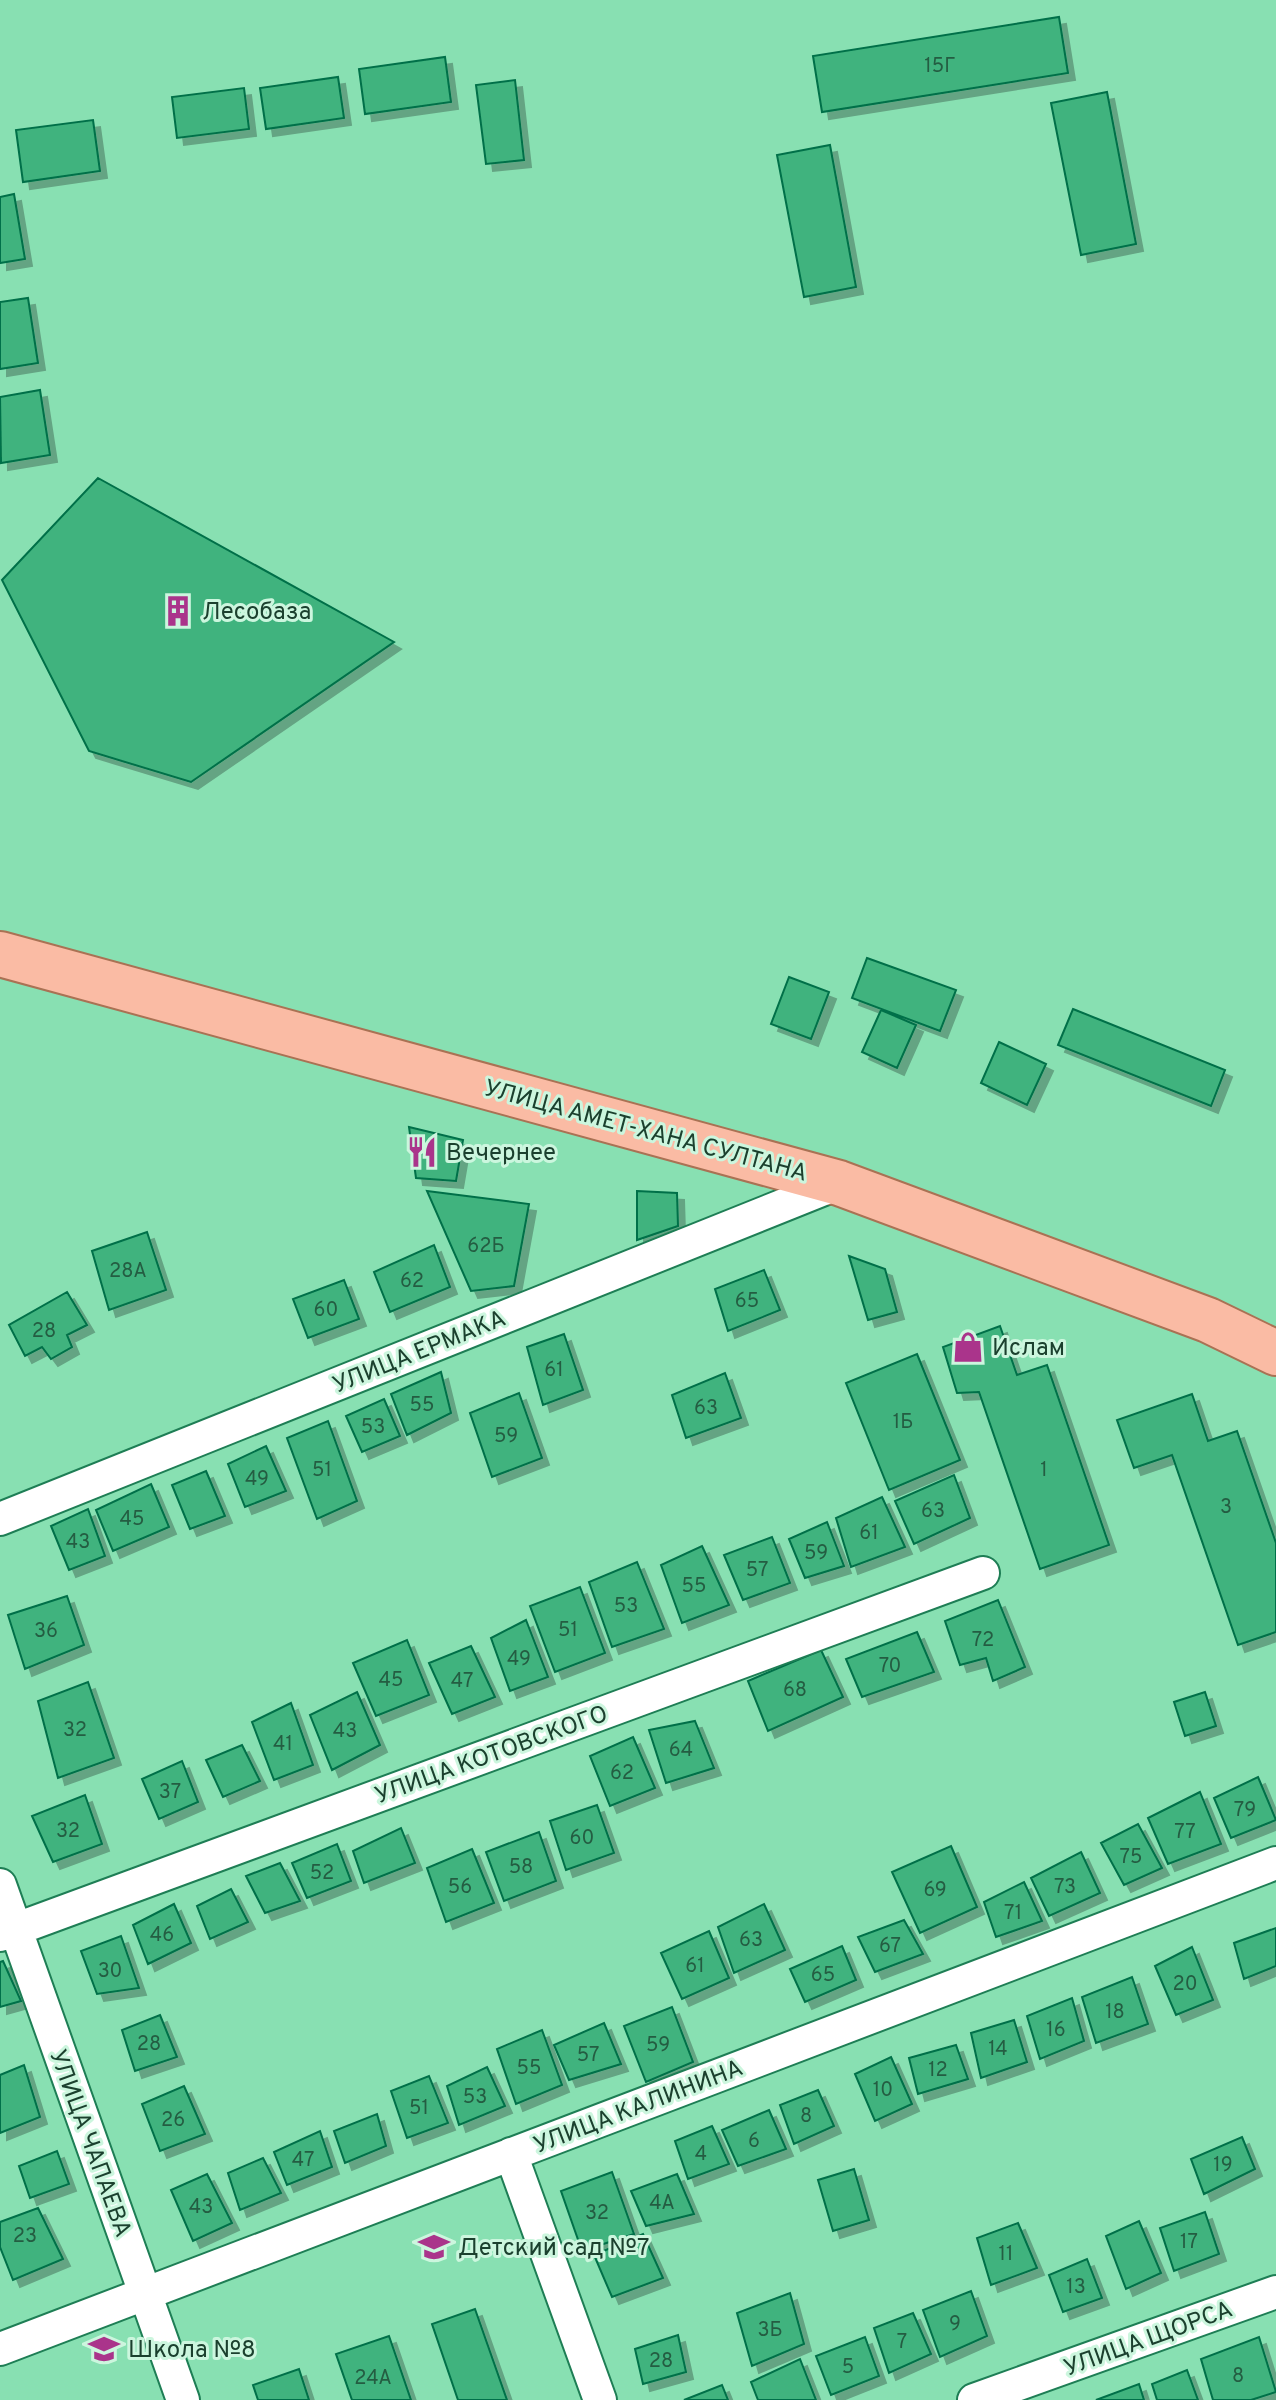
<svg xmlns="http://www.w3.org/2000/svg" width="1276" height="2400" viewBox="0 0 1276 2400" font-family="Overpass,sans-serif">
<defs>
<filter id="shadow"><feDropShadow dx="7" dy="7" stdDeviation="0" flood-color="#0004"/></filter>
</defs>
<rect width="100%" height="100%" fill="#88e0b2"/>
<path fill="#3fb37e" stroke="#027048" stroke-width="2" filter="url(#shadow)" d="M1059 17 1068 73 822 112 813 56Z
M445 57 451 102 365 114 359 69Z
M338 77 344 118 266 129 260 88Z
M515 80 524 160 486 164 476 85Z
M244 88 249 129 177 138 172 97Z
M1107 92 1136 244 1081 255 1051 103Z
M93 120 100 171 23 182 16 130Z
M830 145 856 287 804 297 777 155Z
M14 194 25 259 0 263V197Z
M28 298 38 363 0 369V302Z
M40 390 50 455 1 463 0 397Z
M98 478 394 642 191 782 89 751 2 580Z
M867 958 956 990 940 1031 852 998Z
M789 977 829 992 811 1039 771 1024Z
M1073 1009 1225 1070 1211 1106 1058 1045Z
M881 1010 916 1025 897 1068 862 1052Z
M999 1042 1046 1064 1027 1105 981 1083Z
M409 1127 463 1140 456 1181 416 1178Z
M427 1191 529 1204 514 1286 471 1291Z
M637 1191 677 1193 678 1226 637 1240Z
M147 1232 166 1290 109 1310 92 1251Z
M434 1245 450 1287 390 1312 374 1272Z
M849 1256 885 1269 897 1312 868 1320Z
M764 1270 780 1310 728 1331 715 1289Z
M344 1280 359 1319 308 1338 293 1299Z
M67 1292 87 1325 67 1335 72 1347 51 1359 42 1347 25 1356 9 1325Z
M1000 1326 1017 1375 1047 1365 1109 1545 1040 1569 979 1392 957 1393 943 1347Z
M564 1334 583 1390 543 1405 527 1347Z
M917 1354 960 1460 889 1490 846 1383Z
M441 1372 451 1413 407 1435 391 1394Z
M725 1373 741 1418 686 1438 672 1395Z
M519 1393 542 1458 492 1477 470 1413Z
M1192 1394 1208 1441 1237 1431 1276 1543V1632L1238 1645 1172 1455 1134 1468 1117 1420Z
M384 1399 400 1436 362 1452 346 1416Z
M328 1421 357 1501 317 1519 287 1438Z
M266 1446 286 1491 245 1507 228 1464Z
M206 1471 225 1516 190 1529 172 1485Z
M954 1475 970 1518 914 1544 895 1501Z
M151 1484 169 1527 113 1551 96 1510Z
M882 1497 905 1547 851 1567 836 1518Z
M88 1509 105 1556 69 1570 51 1526Z
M827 1522 844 1566 805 1578 789 1539Z
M772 1537 790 1583 743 1600 724 1555Z
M702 1546 729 1605 682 1623 661 1565Z
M637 1562 664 1629 612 1647 589 1582Z
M580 1587 605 1653 555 1672 530 1606Z
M67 1596 84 1645 25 1669 8 1615Z
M998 1600 1025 1667 993 1681 986 1658 960 1665 945 1621Z
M526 1620 548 1677 510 1691 491 1638Z
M917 1632 934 1672 862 1697 846 1659Z
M407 1640 429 1695 376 1716 353 1663Z
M471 1646 495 1697 452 1714 429 1663Z
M821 1650 843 1697 768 1731 748 1681Z
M88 1682 114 1758 58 1778 38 1701Z
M357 1692 380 1745 332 1770 310 1715Z
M1205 1692 1216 1726 1185 1736 1174 1702Z
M291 1703 313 1765 274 1780 252 1722Z
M695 1721 714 1768 666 1783 649 1730Z
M633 1737 655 1788 610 1806 590 1756Z
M242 1745 260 1781 223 1797 206 1760Z
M182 1761 198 1802 159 1819 142 1779Z
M1258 1777 1276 1820 1231 1838 1214 1798Z
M1200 1792 1221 1844 1168 1864 1148 1818Z
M85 1795 102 1844 53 1862 32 1816Z
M597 1805 614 1853 566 1870 550 1821Z
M1138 1824 1162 1868 1124 1885 1101 1843Z
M401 1828 415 1863 364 1883 353 1851Z
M539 1832 556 1881 504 1901 486 1852Z
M337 1844 351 1881 307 1898 292 1863Z
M951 1846 977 1907 920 1933 892 1872Z
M472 1849 494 1903 446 1922 427 1868Z
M1081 1852 1100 1893 1049 1916 1031 1878Z
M280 1863 300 1901 265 1913 246 1876Z
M1024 1882 1042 1921 996 1937 984 1902Z
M231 1889 248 1922 210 1939 197 1906Z
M174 1904 191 1943 148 1964 133 1925Z
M764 1904 785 1950 734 1973 718 1927Z
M904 1920 923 1954 875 1972 858 1937Z
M1276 1928V1966L1244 1979 1234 1943Z
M709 1931 729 1978 682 1999 661 1953Z
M121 1936 139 1988 97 1994 81 1951Z
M842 1946 856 1980 805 2002 790 1969Z
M1192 1947 1213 2000 1176 2015 1155 1966Z
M3 1961 21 2001 0 2007V1962Z
M1132 1977 1148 2024 1096 2043 1082 1997Z
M1072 1998 1084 2041 1040 2059 1027 2016Z
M672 2007 693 2062 646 2082 624 2026Z
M160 2015 177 2057 135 2071 122 2030Z
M1014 2020 1027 2062 981 2078 971 2033Z
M604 2023 621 2064 569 2080 554 2045Z
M542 2030 562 2085 516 2104 497 2049Z
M956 2045 968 2079 918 2094 909 2058Z
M891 2057 912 2104 875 2121 855 2074Z
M24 2065 40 2117 0 2133V2075Z
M487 2067 505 2106 459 2125 447 2086Z
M429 2076 448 2123 407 2138 391 2091Z
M184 2086 205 2134 160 2151 142 2104Z
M818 2090 834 2126 794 2144 780 2105Z
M769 2110 786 2149 738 2166 722 2130Z
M377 2114 386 2146 345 2163 334 2131Z
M712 2126 729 2164 688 2179 675 2141Z
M320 2131 332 2167 287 2185 274 2152Z
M1242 2137 1255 2169 1204 2194 1191 2159Z
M57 2151 69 2184 30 2198 19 2166Z
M263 2158 281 2193 240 2210 228 2173Z
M854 2169 869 2220 833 2231 818 2180Z
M612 2172 634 2234 582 2251 561 2191Z
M207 2174 232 2223 193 2241 171 2190Z
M677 2174 694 2214 646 2226 631 2191Z
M38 2208 63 2259 13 2280 0 2247V2222Z
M1205 2212 1219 2254 1174 2271 1160 2228Z
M1139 2221 1161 2273 1126 2289 1106 2236Z
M1018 2223 1037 2268 991 2285 977 2238Z
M643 2234 663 2278 612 2297 594 2255Z
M1087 2259 1102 2298 1063 2312 1049 2275Z
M971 2291 987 2336 940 2357 923 2310Z
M790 2293 804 2344 752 2366 737 2313Z
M475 2309 507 2400H458L432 2324Z
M913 2313 931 2354 889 2373 874 2328Z
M678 2335 686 2372 643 2384 635 2349Z
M389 2336 411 2400H352L336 2354Z
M865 2337 879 2376 831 2395 816 2356Z
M1259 2337 1276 2392 1251 2400H1213L1201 2359Z
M800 2359 816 2400H758L751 2382Z
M299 2369 309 2400H258L253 2385Z
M1187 2370 1198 2400H1157L1152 2384Z
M1139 2384 1144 2400H1096Z
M722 2385 728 2400H684Z"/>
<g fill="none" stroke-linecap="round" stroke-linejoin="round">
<defs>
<path id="street" d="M0 1519 839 1183
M0 1885 183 2400
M0 1935 983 1573
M511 2154 600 2400
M0 2349 1276 1863
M974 2400 1276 2292"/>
<path id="primary" d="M0 954 839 1183 1208 1320 1276 1353"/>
</defs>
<use href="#street" stroke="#1e7e55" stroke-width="36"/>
<use href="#primary" stroke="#a97254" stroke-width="48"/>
<use href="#street" stroke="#fff" stroke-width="32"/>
<use href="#primary" stroke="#fabba4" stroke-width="44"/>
</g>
<defs>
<symbol id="building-bare" viewBox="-9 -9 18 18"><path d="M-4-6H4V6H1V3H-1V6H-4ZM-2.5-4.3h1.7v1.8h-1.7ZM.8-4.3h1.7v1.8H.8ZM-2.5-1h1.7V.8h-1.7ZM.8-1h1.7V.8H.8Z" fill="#aa348b" stroke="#ccf6de" stroke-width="2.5" paint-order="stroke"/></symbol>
<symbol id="restaurant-bare" viewBox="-9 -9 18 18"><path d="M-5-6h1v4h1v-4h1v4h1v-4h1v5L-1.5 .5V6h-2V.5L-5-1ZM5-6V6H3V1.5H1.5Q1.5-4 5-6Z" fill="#aa348b" stroke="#ccf6de" stroke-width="2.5" paint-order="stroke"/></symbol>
<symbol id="shop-bare" viewBox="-9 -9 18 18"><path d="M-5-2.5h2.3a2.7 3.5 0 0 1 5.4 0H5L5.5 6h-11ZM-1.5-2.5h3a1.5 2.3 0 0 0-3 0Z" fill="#aa348b" stroke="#ccf6de" stroke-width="2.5" paint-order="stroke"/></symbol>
<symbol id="school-bare" viewBox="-9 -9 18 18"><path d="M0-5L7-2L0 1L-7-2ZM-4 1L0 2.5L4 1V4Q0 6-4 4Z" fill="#aa348b" stroke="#ccf6de" stroke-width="2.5" paint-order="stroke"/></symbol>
</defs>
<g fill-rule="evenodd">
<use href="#building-bare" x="156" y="589" width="44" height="44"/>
<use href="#restaurant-bare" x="400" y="1130" width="44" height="44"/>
<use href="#shop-bare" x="946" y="1325" width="44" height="44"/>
<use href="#school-bare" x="412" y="2225" width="44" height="44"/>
<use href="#school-bare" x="82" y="2327" width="44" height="44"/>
</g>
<g text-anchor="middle" stroke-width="6" stroke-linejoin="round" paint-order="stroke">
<g font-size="20" fill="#245d42">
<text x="940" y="72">15Г</text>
<text x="486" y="1252">62Б</text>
<text x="128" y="1277">28А</text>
<text x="412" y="1287">62</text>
<text x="747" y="1307">65</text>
<text x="326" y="1316">60</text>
<text x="44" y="1337">28</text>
<text x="554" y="1376">61</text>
<text x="422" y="1411">55</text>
<text x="706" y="1414">63</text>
<text x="903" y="1428">1Б</text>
<text x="373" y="1433">53</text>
<text x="506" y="1442">59</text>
<text x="322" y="1476">51</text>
<text x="1044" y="1476">1</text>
<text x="257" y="1485">49</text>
<text x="1226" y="1513">3</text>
<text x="933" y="1517">63</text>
<text x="132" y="1525">45</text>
<text x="869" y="1539">61</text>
<text x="78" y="1548">43</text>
<text x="816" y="1559">59</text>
<text x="757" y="1576">57</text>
<text x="694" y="1592">55</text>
<text x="626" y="1612">53</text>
<text x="568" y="1636">51</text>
<text x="46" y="1637">36</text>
<text x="983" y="1646">72</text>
<text x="519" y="1665">49</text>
<text x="890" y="1672">70</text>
<text x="391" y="1686">45</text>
<text x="462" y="1687">47</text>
<text x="795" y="1696">68</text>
<text x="75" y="1736">32</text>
<text x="345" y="1737">43</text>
<text x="283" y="1750">41</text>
<text x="681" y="1756">64</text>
<text x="622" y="1779">62</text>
<text x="170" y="1798">37</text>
<text x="1245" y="1816">79</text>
<text x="68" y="1837">32</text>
<text x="1185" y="1838">77</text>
<text x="582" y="1844">60</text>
<text x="1131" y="1863">75</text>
<text x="521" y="1873">58</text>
<text x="322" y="1879">52</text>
<text x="460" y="1893">56</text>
<text x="1065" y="1893">73</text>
<text x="935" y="1896">69</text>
<text x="1013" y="1919">71</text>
<text x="162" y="1941">46</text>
<text x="751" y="1946">63</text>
<text x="890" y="1952">67</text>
<text x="695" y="1972">61</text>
<text x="110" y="1977">30</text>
<text x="823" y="1981">65</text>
<text x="1185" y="1990">20</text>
<text x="1115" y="2018">18</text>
<text x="1056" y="2036">16</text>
<text x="149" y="2050">28</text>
<text x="658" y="2051">59</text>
<text x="998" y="2055">14</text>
<text x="588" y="2061">57</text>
<text x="529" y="2074">55</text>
<text x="938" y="2076">12</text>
<text x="883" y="2096">10</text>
<text x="475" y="2103">53</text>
<text x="419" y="2114">51</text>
<text x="806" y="2122">8</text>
<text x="173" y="2126">26</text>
<text x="754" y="2147">6</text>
<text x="701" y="2160">4</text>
<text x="303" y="2166">47</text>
<text x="1223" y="2171">19</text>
<text x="662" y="2209">4А</text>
<text x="201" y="2213">43</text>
<text x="597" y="2219">32</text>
<text x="25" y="2242">23</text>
<text x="1189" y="2248">17</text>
<text x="1006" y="2260">11</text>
<text x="1076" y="2293">13</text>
<text x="955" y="2330">9</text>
<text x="770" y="2336">3Б</text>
<text x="902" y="2348">7</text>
<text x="661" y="2367">28</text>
<text x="848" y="2373">5</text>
<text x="1238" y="2382">8</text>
<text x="373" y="2384">24А</text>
</g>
<g font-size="24" fill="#1b402e" stroke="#ccf6de" text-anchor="start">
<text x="202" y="619">Лесобаза</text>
<text x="446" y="1160">Вечернее</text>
<text x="992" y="1355">Ислам</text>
<text x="458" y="2255">Детский сад №7</text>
<text x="128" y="2357">Школа №8</text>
</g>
<g font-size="24" fill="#1b402e" stroke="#ccf6de">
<text transform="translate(646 1130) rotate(15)" y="8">УЛИЦА АМЕТ-ХАНА СУЛТАНА</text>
<text transform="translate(419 1351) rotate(-22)" y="8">УЛИЦА ЕРМАКА</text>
<text transform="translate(491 1754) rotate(-20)" y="8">УЛИЦА КОТОВСКОГО</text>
<text transform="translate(638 2106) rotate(-21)" y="8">УЛИЦА КАЛИНИНА</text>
<text transform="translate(91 2143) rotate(70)" y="8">УЛИЦА ЧАПАЕВА</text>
<text transform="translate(1148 2338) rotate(-20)" y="8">УЛИЦА ЩОРСА</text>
</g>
</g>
</svg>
